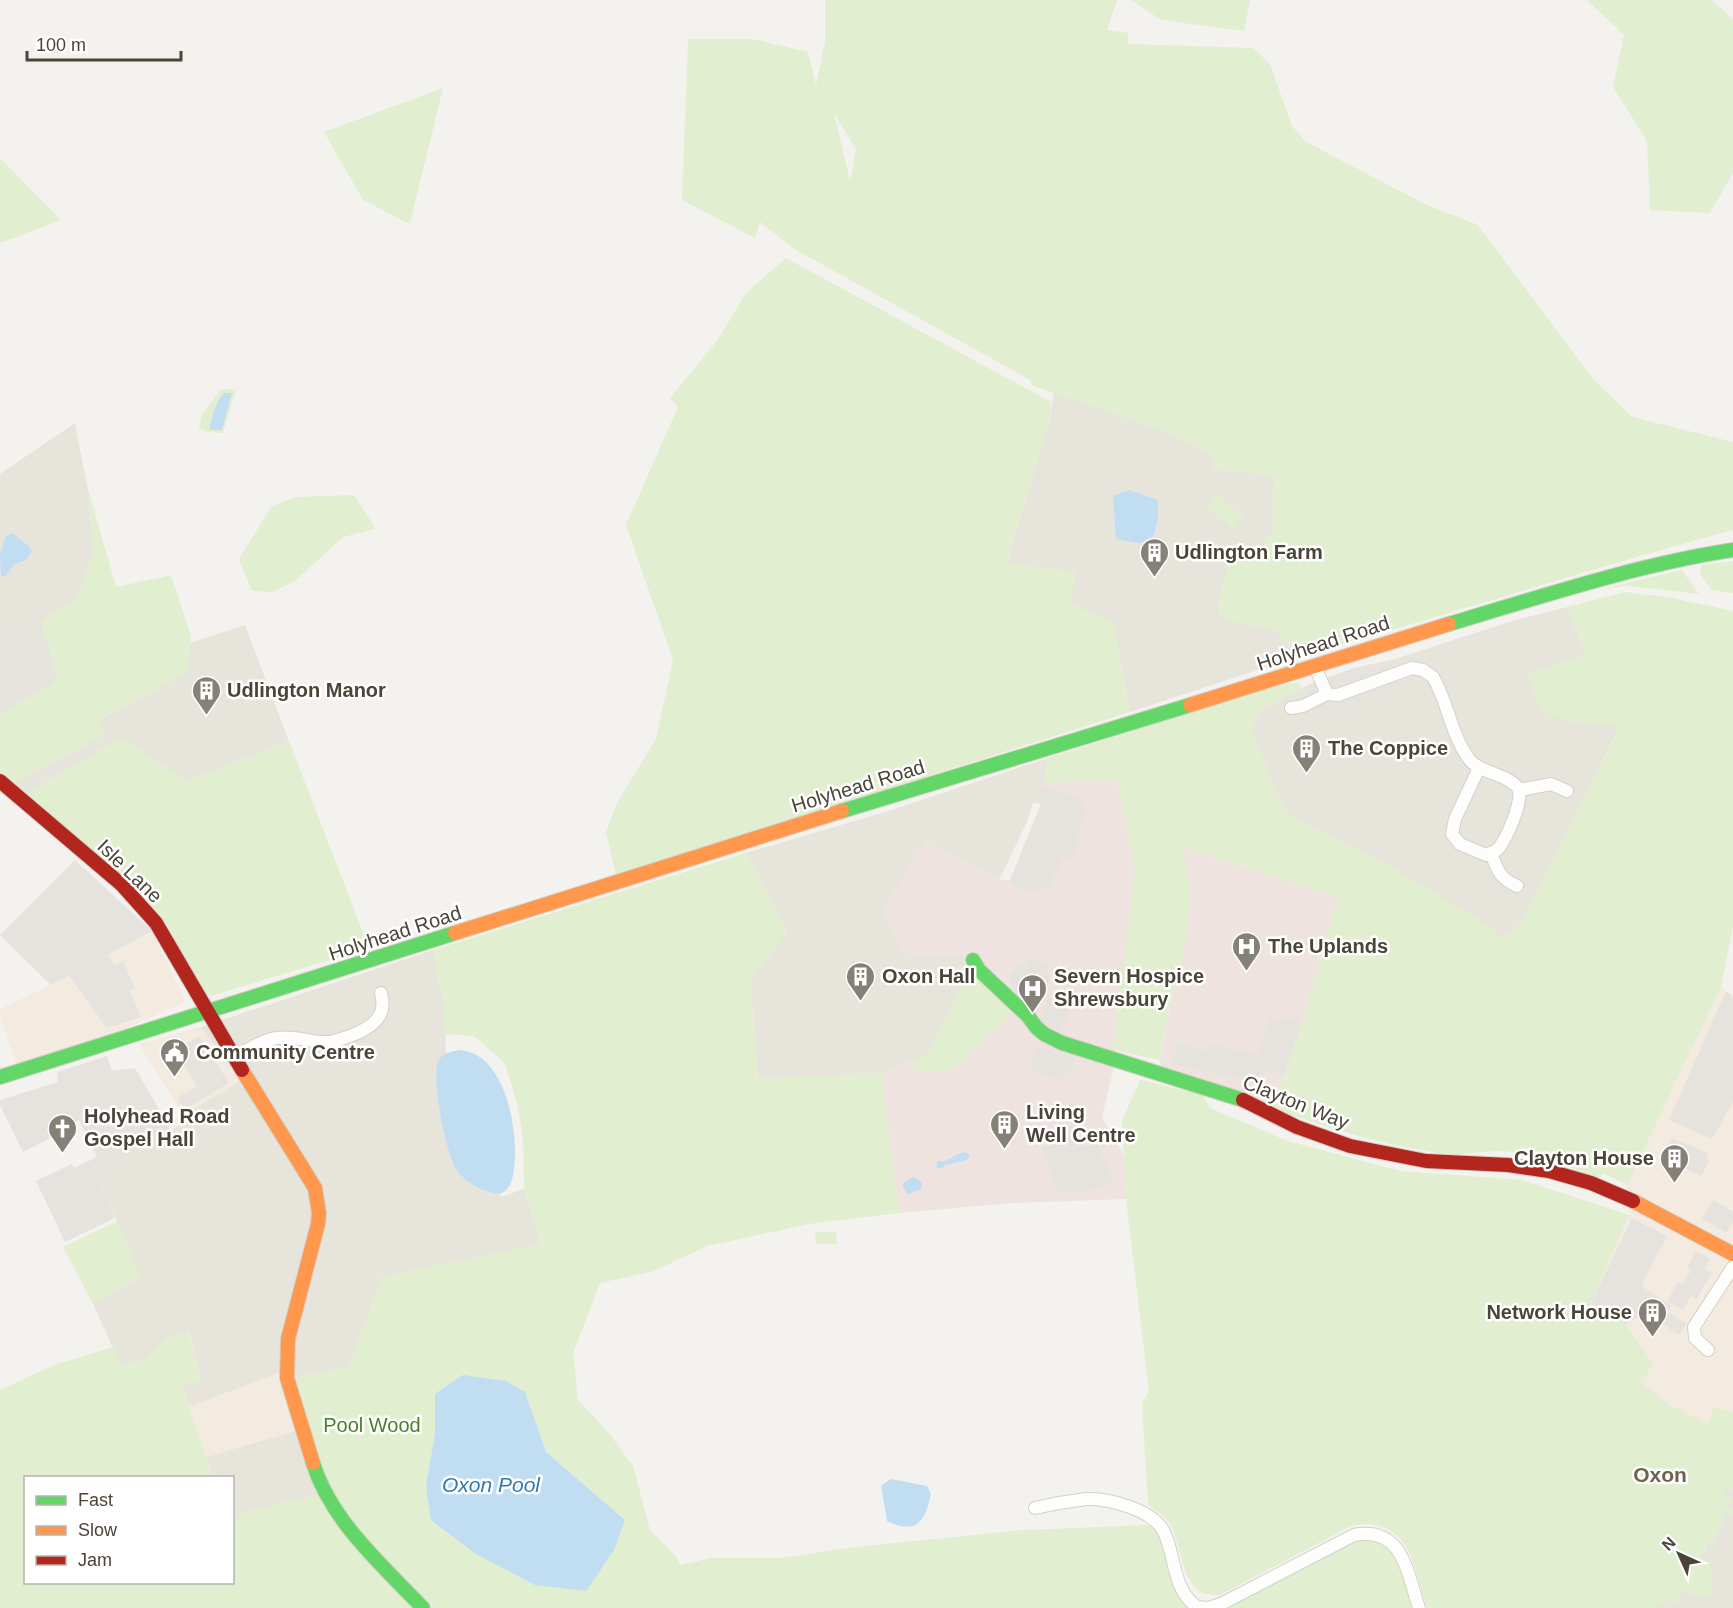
<svg xmlns="http://www.w3.org/2000/svg" width="1733" height="1608" viewBox="0 0 1733 1608" font-family="Helvetica,sans-serif">
<rect width="100%" height="100%" fill="#f4f2ee"/>
<path fill="#e7e4dc" d="M1054 391 1155 428 1212 453 1215 469 1274 475 1273 532 1259 549 1229 565 1218 603 1220 615 1228 620 1276 630 1300 656 1130 712 1113 621 1084 611 1006 564 1050 418Z
M75 423 87 485 94 552 75 600 41 621 59 680 0 715V474Z
M1567 607 1586 655 1528 675 1563 720 1620 726 1530 907 1519 925 1511 932 1502 936H1495L1373 856 1288 816 1278 796 1251 729 1260 711 1311 683 1354 668 1395 659 1512 621Z
M245 625 289 741 187 781 123 738 27 793 15 783 105 734 99 720 188 672 190 643Z
M1048 758 1041 804 1033 803 1027 822 999 880 926 840 882 912 893 932 964 956 967 978 926 1055 881 1073 758 1078 750 980 787 932 746 853 885 812Z
M433 950 444 1006 446 1053 439 1059 443 1126 456 1169 492 1193 499 1194 501 1197 524 1189 541 1244 382 1277 349 1367 294 1378 189 1407 182 1386 201 1380 189 1332 168 1338 160 1344 145 1359 121 1366 93 1304 140 1276 98 1176 186 1121 183 1115 240 1081 201 1027Z
M1733 1412V1608H1629Z
M298 1430 319 1494 233 1516 232 1478 213 1477 206 1457Z"/>
<path fill="#f3ebdf" d="M152 931 186 1002 112 1034 17 1066 0 1018V1009L51 985Z
M1721 987 1733 997V1412L1714 1407 1708 1423 1671 1406 1641 1382 1590 1305 1629 1215 1627 1185Z
M201 1027 240 1081 183 1115 139 1044Z
M280 1372 298 1430 206 1457 189 1407Z"/>
<path fill="#e6e2de" d="M75 860 152 931 51 985 0 935Z"/>
<path fill="#eee3df" d="M1118 780 1135 872 1113 1071 1102 1117 1124 1156 1126 1199 1013 1203 899 1213 881 1073 926 1055 967 978 963 956 902 954 882 912 926 839 999 880H1010L1041 804 1044 783Z
M1183 847 1338 897 1301 1025 1272 1108 1161 1070 1160 1061 1190 900Z"/>
<path fill="#e1eecf" fill-rule="evenodd" d="M825 0H1117L1107 30 1128 33V44L1253 48 1270 64 1292 126 1306 142 1425 204 1478 225 1594 380 1632 417 1733 442V530C1588 569 1445 616 1300 656L1276 630 1228 620 1220 615 1218 603 1229 565 1259 549 1273 532 1274 476 1215 469 1212 453 1155 428 1033 386 1030 380 796 250 760 222 755 238 682 200 688 39H752L808 52 816 85 825 42ZM834 113 856 149 850 181Z
M1131 0H1250L1244 31 1161 20Z
M1587 0H1712L1733 19V173L1710 213 1650 210 1647 141 1613 87 1624 35Z
M443 88 410 224 363 200 324 132Z
M0 158 61 220 0 243Z
M786 258 1051 402 1050 418 1006 563 1076 571 1071 603 1084 611 1113 621 1130 712 616 875 606 832 617 803 656 739 673 660 626 525 678 407 670 398 717 341 746 293Z
M221 389H236L223 433 207 432 199 428 202 414Z
M87 485 116 587 171 575 191 636 188 672 100 719 105 734 15 783 0 771V715L59 680 41 621 75 600 94 552Z
M1216 494 1244 517 1233 530 1206 507Z
M354 495 376 529 343 537 296 580 273 592 252 591 239 559 271 507 295 497Z
M1733 561V593L1712 590 1700 574 1701 565Z
M1682 570 1699 594 1628 586 1605 588Z
M1625 592 1667 597 1733 611V927L1721 987 1627 1185 1602 1173 1599 1178C1571 1167 1534 1153 1503 1151 1482 1150 1460 1157 1439 1153 1382 1145 1327 1128 1272 1108L1301 1025 1338 897 1184 847 1190 900 1185 948 1172 994 1160 1060 1113 1050 1135 872 1118 780 1044 783 1048 758 1271 687 1298 682 1302 689 1260 711 1251 729 1278 796 1288 816 1373 856 1495 929V936C1513 938 1522 920 1530 907L1620 727 1563 720 1540 710 1528 675 1586 654 1567 607Z
M123 738 187 781 289 741 369 948 211 996 204 994 167 924 141 895 27 793Z
M746 853 787 932 750 981 758 1078 881 1073 899 1213 809 1224 707 1246 654 1271 600 1283 573 1353 578 1400 609 1433 633 1466 650 1530 676 1556 680 1565 711 1558H780L855 1547 1022 1530 1149 1525C1168 1532 1166 1588 1190 1608H434C401 1574 361 1540 336 1499 315 1467 306 1416 294 1378L349 1367 382 1277 541 1244 524 1189 523 1138 517 1103 505 1063 474 1036 444 1034V1006L433 950ZM525 1392 546 1452 625 1520 426 1486 435 1433V1394Z
M967 978 980 979 1012 1013 955 1068 940 1072 917 1071 912 1061 926 1055Z
M1140 1080 1202 1094 1210 1108 1288 1141 1400 1171 1522 1180 1629 1215 1590 1305 1626 1325 1653 1364 1641 1382 1671 1406 1708 1423 1714 1407 1733 1412V1491L1728 1486 1722 1491 1732 1500 1727 1506 1733 1511V1515L1725 1512 1722 1518 1725 1520 1714 1541 1716 1543 1714 1546 1707 1544 1705 1551H1702L1701 1559 1708 1561 1711 1565 1713 1592 1711 1598 1683 1592 1675 1605 1666 1600 1662 1606 1658 1604 1655 1608H1427C1414 1567 1409 1514 1351 1526L1220 1595C1180 1599 1184 1549 1170 1524 1166 1516 1154 1510 1148 1505L1142 1403 1149 1392 1126 1199 1122 1121Z
M117 1221 141 1277 93 1304 63 1247Z
M815 1232H836L837 1244H816Z
M188 1332 201 1380 182 1387 213 1477 26 1478V1582H232L233 1516 319 1494 414 1608H0V1390L54 1365 113 1347 122 1366 145 1359 160 1344 168 1338Z
M1365 1537C1369 1538 1375 1538 1379 1540 1398 1548 1408 1590 1414 1608H1218L1351 1540Z"/>
<path fill="#e6e3df" d="M21 627 45 649 38 655 54 683 36 692 30 683 0 698V632L10 629 15 632Z
M1393 662 1403 687 1314 720 1310 708 1326 702 1329 678 1354 668 1358 675Z
M1043 787 1083 801 1081 807 1087 810 1071 860 1062 857 1050 888 1045 887 1044 891 1036 890 1022 891 1010 880 1041 804Z
M109 954 114 965 123 961 135 988 130 991 141 1017 107 1028 69 976Z
M1029 958 1048 964 1045 972 1051 974 1040 1003 1020 997 1009 983 1012 970 1016 971 1019 962 1026 965Z
M1726 991 1733 997V1102L1712 1139 1669 1120Z
M1049 997 1071 1005 1062 1030 1040 1023Z
M1291 1018 1301 1025 1284 1075 1274 1071 1260 1074 1256 1082 1172 1064 1178 1043 1205 1051 1207 1043 1258 1055 1269 1019 1276 1021Z
M199 1036 229 1083 184 1110 177 1098 197 1086 175 1051Z
M1036 1045 1075 1059 1069 1073 1064 1072 1061 1080 1031 1069 1033 1063 1030 1061Z
M107 1056 112 1071 135 1068 171 1130 98 1176 115 1218 65 1242 36 1181 72 1164 74 1168 97 1157 79 1120 55 1131 57 1135 23 1152 0 1105V1100L58 1082 57 1072Z
M1074 1124 1084 1148 1097 1144 1113 1182 1078 1195 1075 1189 1059 1194 1042 1149 1060 1141 1057 1129Z
M1672 1138 1708 1153 1705 1159 1709 1160 1702 1176 1663 1159Z
M1714 1200 1733 1212V1222L1726 1233 1702 1218Z
M1632 1218 1667 1236 1641 1286 1671 1305 1668 1312 1686 1324 1680 1335 1672 1331 1649 1308 1626 1325 1590 1305Z
M1696 1251 1710 1259 1705 1269 1712 1273 1697 1299 1691 1296 1683 1310 1667 1301 1678 1282 1683 1284 1691 1270 1687 1267Z"/>
<path fill="#c0ddf1" d="M224 393H232L223 426 221 430H210C210 420 217 400 224 393Z
M1129 490 1157 500C1160 514 1157 528 1151 541L1138 543 1116 539 1113 496Z
M12 533 30 547 32 551 26 560 14 564 6 576H1L0 554 6 536Z
M459 1050C504 1053 516 1122 515 1157 514 1168 514 1181 507 1189 505 1192 502 1193 499 1194 484 1192 465 1183 456 1169 446 1152 430 1077 439 1060 443 1052 452 1052 459 1050Z
M963 1152 970 1154 967 1160 945 1165 941 1169 936 1167 938 1161 943 1162Z
M913 1177 918 1179 922 1183 921 1189 908 1194 903 1188V1183Z
M463 1375 506 1381 525 1392 546 1452 625 1520 614 1550 586 1591 535 1585 476 1554 431 1520 426 1486 435 1433V1394Z
M891 1479 927 1486 931 1494C925 1522 917 1535 887 1521L881 1486Z"/>
<g fill="none" stroke-linecap="round" stroke-linejoin="round">
<defs>
<path id="street" d="M1327 694 1338 695 1412 668 1423 670 1433 677C1448 702 1451 735 1469 759 1481 775 1510 773 1519 790 1522 804 1507 837 1499 848 1495 852 1491 853 1486 855L1460 844 1452 834 1455 819 1479 768
M1291 708 1303 706 1327 694 1315 667
M1519 790 1551 784 1567 791
M1491 853C1498 871 1499 878 1517 886
M235 1057C248 1050 262 1040 277 1038 295 1035 310 1043 328 1042 335 1042 343 1038 350 1036 371 1028 388 1017 381 993
M1708 1350 1695 1338 1694 1327 1733 1267
M1035 1508C1052 1504 1069 1501 1086 1499 1108 1498 1154 1510 1164 1532 1176 1557 1172 1589 1197 1607L1208 1608
M1208 1608 1221 1604 1354 1535C1403 1526 1407 1572 1419 1608"/>
<path id="fast" d="M1449 624C1543 596 1636 565 1733 550
M842 811 1190 705
M973 960 979 970 1028 1016 1036 1027 1044 1034 1062 1043 1243 1100
M0 1077 455 933
M313 1463C331 1521 382 1565 423 1608"/>
<path id="slow" d="M1190 705 1449 624
M455 933 842 811
M242 1070 315 1188 319 1213 318 1224 288 1339 287 1378 313 1463
M1633 1201 1733 1254"/>
<path id="jam" d="M0 781 122 885 156 923 242 1070
M1243 1100 1297 1127 1350 1146 1426 1161 1508 1165 1549 1171 1591 1183 1633 1201"/>
</defs>
<use href="#street" stroke="#d2d0cb" stroke-width="14"/>
<use href="#fast" stroke="#d3cfc5" stroke-width="16"/>
<use href="#slow" stroke="#d3cfc5" stroke-width="16"/>
<use href="#jam" stroke="#d3cfc5" stroke-width="16"/>
<use href="#street" stroke="#fdfdfc" stroke-width="12"/>
<use href="#fast" stroke="#63d668" stroke-width="14"/>
<use href="#slow" stroke="#ff974d" stroke-width="14"/>
<use href="#jam" stroke="#b3261e" stroke-width="14"/>
</g>
<defs>
<symbol id="building-pin" viewBox="-11 -11 22 30"><path d="M0 17L-7.5 6A9.5 9.5 0 1 1 7.5 6Z" fill="#868178" stroke="#fff"/><path d="M-4-6H4V6H1V3H-1V6H-4ZM-2.5-4.3h1.7v1.8h-1.7ZM.8-4.3h1.7v1.8H.8ZM-2.5-1h1.7V.8h-1.7ZM.8-1h1.7V.8H.8Z" fill="#fff"/></symbol>
<symbol id="hospital-pin" viewBox="-11 -11 22 30"><path d="M0 17L-7.5 6A9.5 9.5 0 1 1 7.5 6Z" fill="#868178" stroke="#fff"/><path d="M-5-5h3v3.5h4V-5h3V5h-3V1.5h-4V5h-3Z" fill="#fff"/></symbol>
<symbol id="civic-pin" viewBox="-11 -11 22 30"><path d="M0 17L-7.5 6A9.5 9.5 0 1 1 7.5 6Z" fill="#868178" stroke="#fff"/><path d="M-.6-6.5H3V-4.5H.6V-3L4-1V1h2V6H-6V1h2V-1L-.6-3ZM-1.2 2.5V6h2.4V2.5Z" fill="#fff"/></symbol>
<symbol id="church-pin" viewBox="-11 -11 22 30"><path d="M0 17L-7.5 6A9.5 9.5 0 1 1 7.5 6Z" fill="#868178" stroke="#fff"/><path d="M-1.2-6h2.4v3.5h3.3v2.4h-3.3V6h-2.4V-.1h-3.3v-2.4h3.3Z" fill="#fff"/></symbol>
</defs>
<g fill-rule="evenodd">
<use href="#building-pin" x="1138" y="536" width="33" height="45"/>
<use href="#building-pin" x="190" y="674" width="33" height="45"/>
<use href="#building-pin" x="1290" y="732" width="33" height="45"/>
<use href="#hospital-pin" x="1230" y="930" width="33" height="45"/>
<use href="#building-pin" x="844" y="960" width="33" height="45"/>
<use href="#hospital-pin" x="1016" y="972" width="33" height="45"/>
<use href="#civic-pin" x="158" y="1036" width="33" height="45"/>
<use href="#building-pin" x="988" y="1108" width="33" height="45"/>
<use href="#church-pin" x="46" y="1112" width="33" height="45"/>
<use href="#building-pin" x="1658" y="1142" width="33" height="45"/>
<use href="#building-pin" x="1636" y="1296" width="33" height="45"/>
</g>
<g text-anchor="middle" stroke-width="5" stroke-linejoin="round" paint-order="stroke">
<g font-size="20" font-weight="bold" fill="#4b4439" stroke="#fff" text-anchor="start">
<text x="1175" y="559">Udlington Farm</text>
<text x="227" y="697">Udlington Manor</text>
<text x="1328" y="755">The Coppice</text>
<text x="1268" y="953">The Uplands</text>
<text x="882" y="983">Oxon Hall</text>
<text x="1054" y="983">Severn Hospice<tspan x="1054" dy="23">Shrewsbury</tspan></text>
<text x="196" y="1059">Community Centre</text>
<text x="1026" y="1119">Living<tspan x="1026" dy="23">Well Centre</tspan></text>
<text x="84" y="1123">Holyhead Road<tspan x="84" dy="23">Gospel Hall</tspan></text>
<text x="1654" y="1165" text-anchor="end">Clayton House</text>
<text x="1632" y="1319" text-anchor="end">Network House</text>
</g>
<g font-size="20" fill="#4b4439" stroke="#fff">
<text transform="translate(1323 643) rotate(-18)" y="7">Holyhead Road</text>
<text transform="translate(858 786) rotate(-17)" y="7">Holyhead Road</text>
<text transform="translate(130 871) rotate(44)" y="7">Isle Lane</text>
<text transform="translate(395 933) rotate(-18)" y="7">Holyhead Road</text>
<text transform="translate(1296 1102) rotate(22)" y="7">Clayton Way</text>
</g>
<g font-size="20" fill="#4a7f2a" stroke="#fff">
<text x="372" y="1432">Pool Wood</text>
</g>
<g font-size="21" font-weight="bold" fill="#6e6250" stroke="#fff">
<text x="1660" y="1482">Oxon</text>
</g>
<g font-size="21" font-style="italic" fill="#2e7ab2" stroke="#fff">
<text x="491" y="1492">Oxon Pool</text>
</g>
</g>
<rect x="24" y="1476" width="210" height="108" fill="#ffffff" stroke="#b7b4b0" stroke-width="1.5"/>
<rect x="36" y="1496" width="30" height="9" fill="#63d668" stroke="#b7b4b0" stroke-width="1.5"/>
<text x="78" y="1506" font-size="18" fill="#4b4439">Fast</text>
<rect x="36" y="1526" width="30" height="9" fill="#ff974d" stroke="#b7b4b0" stroke-width="1.5"/>
<text x="78" y="1536" font-size="18" fill="#4b4439">Slow</text>
<rect x="36" y="1556" width="30" height="9" fill="#b3261e" stroke="#b7b4b0" stroke-width="1.5"/>
<text x="78" y="1566" font-size="18" fill="#4b4439">Jam</text>
<g transform="translate(1679 1554) rotate(315)" stroke="#ffffff" stroke-width="4.5" paint-order="stroke">
<path d="M0-4.5L10 22L0 15L-10 22Z" fill="#4b4439"/>
<text y="-9" font-size="16" font-weight="bold" text-anchor="middle" fill="#4b4439">N</text>
</g>
<path d="M27 51v9h154v-9" fill="none" stroke="#4b4439" stroke-width="3"/>
<text x="36" y="51" font-size="18" fill="#4b4439" stroke="#ffffff" stroke-width="4.5" paint-order="stroke">100 m</text>
</svg>
